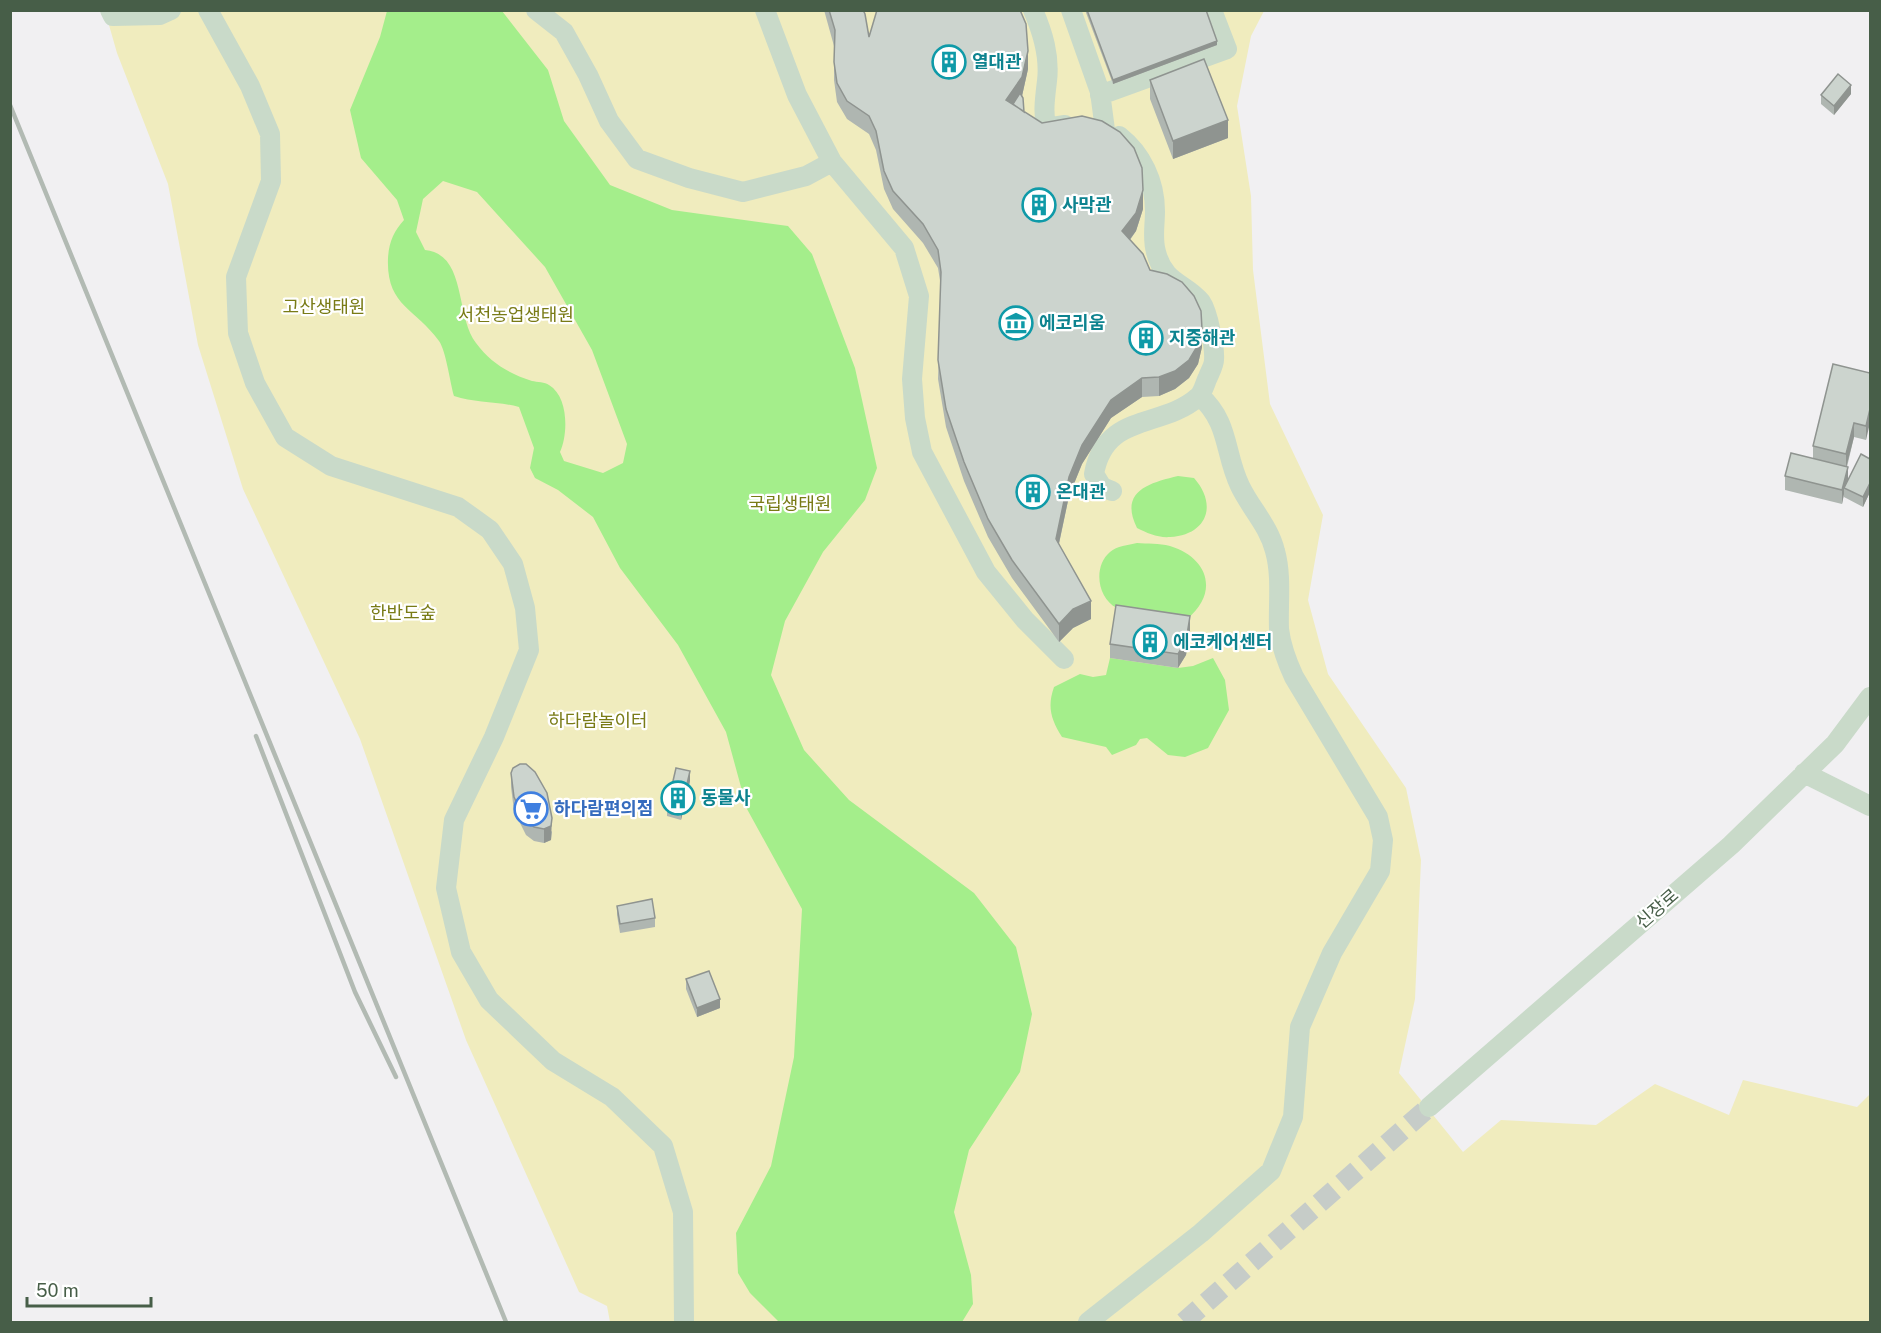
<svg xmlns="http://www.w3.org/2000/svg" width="1881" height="1333" viewBox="0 0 1881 1333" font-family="'Public Sans','Noto Sans KR',sans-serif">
<rect width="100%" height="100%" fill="#f1f0f2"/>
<path fill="#f0ecbe" d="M105 11H1264L1251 36 1237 106 1251 196 1253 270 1270 404 1323 515 1308 600 1328 674 1406 788 1421 860 1415 999 1399 1073 1463 1152 1501 1120 1596 1125 1655 1084 1729 1115 1743 1080 1857 1107 1870 1094V1322H610L607 1306 579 1292 466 1040 360 739 243 489 198 345 168 184 117 53Z"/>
<path fill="#a4ee8b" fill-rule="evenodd" d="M387 11H502L548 70 564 121 610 185 672 210 788 226 812 254 855 368 877 468 865 500 823 552 785 621 771 675 804 750 849 800 974 893 1016 947 1032 1014 1020 1072 969 1150 954 1212 971 1275 973 1304 962 1322H779L750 1293 738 1273 736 1233 771 1166 794 1057 802 909 747 809 726 732 678 645 620 568 593 517 558 490 535 478 530 468 534 448 519 407C497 401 475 403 454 396 450 382 446 351 439 341 415 308 386 306 388 258 389 242 394 231 404 220L397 200 361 158 350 110 380 37ZM443 181 477 192 545 267 592 350 627 444 623 463 603 473 564 461 560 452C568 435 569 397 549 385 545 382 537 382 532 381 508 373 491 363 476 343 455 316 467 254 425 250L416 232 423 199Z
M1178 476 1194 478C1218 505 1207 535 1170 537 1158 538 1147 533 1137 528 1119 492 1148 483 1178 476Z
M1137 543C1147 544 1159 543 1170 546 1209 558 1219 593 1187 619 1171 617 1130 614 1117 608 1097 598 1093 566 1110 552 1117 546 1128 545 1137 543Z
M1110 658 1178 668 1193 666 1213 658 1225 680 1229 710 1208 748 1185 757 1168 755 1147 738 1140 739 1136 745 1112 755 1106 747 1062 737C1051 719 1047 707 1054 687L1080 674 1093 677 1106 675Z"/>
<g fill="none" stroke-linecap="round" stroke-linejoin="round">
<path stroke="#c6ccc8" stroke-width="20" stroke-dasharray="20 10" stroke-linecap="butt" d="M1184 1322 1429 1107"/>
<path stroke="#c9dac9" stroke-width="20" d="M110 10 113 16 160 15 171 10
M208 10 250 86 270 134 271 181 236 277 238 333 255 383 285 437 331 466 458 507 490 530 513 564 525 608 529 650 494 737 454 820 446 888 461 952 489 1000 553 1061 612 1097 663 1146 683 1212 684 1322
M536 10 564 32 588 75 609 121 637 159 689 178 743 192 806 176 832 162
M765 10 797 95 832 162 904 248 919 296 912 379 915 418 922 452 986 572 1025 620 1064 659
M1033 10C1043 33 1050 56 1047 81 1045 98 1043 110 1046 128L1065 125
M1071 10 1100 92 1105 130
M1100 95 1227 49 1212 10
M1112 491 1102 487 1094 474C1105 412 1162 429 1198 397 1203 393 1205 383 1208 377 1210 372 1214 365 1214 360 1215 348 1208 312 1201 302 1186 283 1164 284 1156 252 1152 238 1155 226 1155 211 1155 182 1142 154 1119 136
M1804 773 1870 806
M1429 1107 1731 845 1835 744 1870 697
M1088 1322 1201 1233 1271 1171 1293 1117 1300 1027 1332 953 1380 871 1383 840 1378 817 1294 677C1287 662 1281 646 1279 629 1278 603 1282 576 1275 551 1269 526 1251 509 1240 486 1224 453 1230 423 1200 396"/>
<path stroke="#b2bab3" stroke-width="4.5" d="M10 105 506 1322
M256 736 355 992 396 1077"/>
</g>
<path fill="#afb6b1" d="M824 10H863L869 37 1028 69 1022 96 1024 112 1143 209 1136 231 1130 240 1202 347 1198 364 1189 378 1175 389 1159 396 1142 397 1111 418 1082 464 1069 496 1059 544 1091 619 1073 628 1059 642 1012 578 988 537 964 481 946 427 938 379 941 287 938 268 923 243 893 209 884 189 876 150 869 134 847 119 837 102 834 80V46Z
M1085 10H1206L1217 45 1113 84Z
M1150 80 1228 138 1173 159 1150 99Z
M1851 94 1834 115 1821 104V95Z
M1870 373 1866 440 1854 437 1847 467 1848 481 1870 459V492L1863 507 1844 497V494L1842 504 1785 490V476L1813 458V446Z
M1190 630 1186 655 1178 668 1110 658V644Z
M511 773 552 832 551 840 544 843 534 841 526 835 514 811 511 787Z
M690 781 681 820 667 816V807Z
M617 906 655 918V927L620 933 617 915Z
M686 979 720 1008 697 1017 686 989Z"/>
<path fill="#8f9490" d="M1217 41V45L1113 84V80Z
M1028 51V69L1022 96 1006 114V100Z
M1851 85V94L1834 115V106Z
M1228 120V138L1173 159V141Z
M1143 190V209L1136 231 1122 250V231Z
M1202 329V347L1198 364 1189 378 1175 389 1159 396V377Z
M1142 378V397L1111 418 1082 464 1069 496 1056 557V539L1069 477 1082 445 1111 400Z
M1870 409V423L1866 440V426Z
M1854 423V437L1846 468V454Z
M1848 467V481L1844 488V494L1842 504V490Z
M1870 483V492L1863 507V497Z
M1091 601V619L1073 628 1059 642V624L1073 609Z
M1190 616V630L1186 655 1178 668V654Z
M690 771V781L681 820V810Z
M552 818 551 840 544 843V829Z
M720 999V1008L697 1017V1008Z"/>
<path fill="#ccd4ce" stroke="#8f9490" stroke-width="1.5" d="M829 10H863L865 14 869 37 877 10H1020L1026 24 1028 51 1022 77 1006 100 1042 123 1082 116 1102 121 1120 132 1134 148 1142 168 1143 190 1136 213 1122 231 1143 254 1150 270 1167 274 1182 282 1194 296 1201 311 1202 329 1198 345 1189 360 1175 371 1159 377 1142 378 1111 400 1082 445 1069 477 1056 539 1091 601 1073 609 1059 624 1012 560 988 519 964 462 946 409 938 360 941 272 938 250 923 224 893 191 884 171 876 131 869 116 847 101 837 83 834 62 835 30Z
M1087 10H1206L1217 41 1113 80Z
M1204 59 1228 120 1173 141 1150 80Z
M1838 74 1851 85 1834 106 1821 95Z
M1020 93 1023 98 1024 112 1013 104Z
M1833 364 1870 373V409L1866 426 1854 423 1846 454 1813 446Z
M1791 453 1848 467 1842 490 1785 476Z
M1861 454 1870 459V483L1863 497 1844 488Z
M1116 605 1190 616 1186 641 1178 654 1110 644Z
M520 764H526L535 772 547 793 552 818 551 826 544 829 534 827 526 821 514 797 511 773 513 768Z
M676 768 690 771 681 810 667 807Z
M652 899 655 918 620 924 617 906Z
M709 971 720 999 697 1008 686 979Z"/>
<defs>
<symbol id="building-ring" viewBox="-11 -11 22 22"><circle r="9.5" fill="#fff" stroke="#0f9aa8" stroke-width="1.5"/><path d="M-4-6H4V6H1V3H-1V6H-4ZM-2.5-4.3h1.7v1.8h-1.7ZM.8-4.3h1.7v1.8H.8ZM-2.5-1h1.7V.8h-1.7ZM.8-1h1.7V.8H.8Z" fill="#0f9aa8"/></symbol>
<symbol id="museum-ring" viewBox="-11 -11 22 22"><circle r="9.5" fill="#fff" stroke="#0f9aa8" stroke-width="1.5"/><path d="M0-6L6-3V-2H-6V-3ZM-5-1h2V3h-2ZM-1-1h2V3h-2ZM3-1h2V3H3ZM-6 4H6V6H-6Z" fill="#0f9aa8"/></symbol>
<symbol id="supermarket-ring" viewBox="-11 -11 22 22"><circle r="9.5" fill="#fff" stroke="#3f7fe0" stroke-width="1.5"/><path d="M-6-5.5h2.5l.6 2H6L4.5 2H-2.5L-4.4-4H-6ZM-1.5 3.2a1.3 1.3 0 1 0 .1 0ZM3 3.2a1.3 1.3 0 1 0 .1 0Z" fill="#3f7fe0"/></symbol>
</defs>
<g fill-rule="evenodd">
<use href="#building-ring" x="930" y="43" width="38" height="38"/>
<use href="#building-ring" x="1020" y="186" width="38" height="38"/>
<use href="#museum-ring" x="997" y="304" width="38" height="38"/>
<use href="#building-ring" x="1127" y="319" width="38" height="38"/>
<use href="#building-ring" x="1014" y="473" width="38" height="38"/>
<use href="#building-ring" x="1131" y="623" width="38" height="38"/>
<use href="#building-ring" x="659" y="779" width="38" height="38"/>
<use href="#supermarket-ring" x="512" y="790" width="38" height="38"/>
</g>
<g text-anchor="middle" stroke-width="4.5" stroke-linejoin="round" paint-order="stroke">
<g font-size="18" font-weight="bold" fill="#0d838f" stroke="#fff" text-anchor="start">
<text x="972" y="68">열대관</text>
<text x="1062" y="211">사막관</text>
<text x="1039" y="329">에코리움</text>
<text x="1169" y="344">지중해관</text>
<text x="1056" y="498">온대관</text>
<text x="1173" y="648">에코케어센터</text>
<text x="701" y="804">동물사</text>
</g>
<g font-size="18" fill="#797b16" stroke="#fff">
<text x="324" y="313">고산생태원</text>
<text x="516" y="321">서천농업생태원</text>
<text x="790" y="510">국립생태원</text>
<text x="403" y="619">한반도숲</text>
<text x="598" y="727">하다람놀이터</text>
</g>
<g font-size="18" font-weight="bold" fill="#366cbe" stroke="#fff" text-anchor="start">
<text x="554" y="815">하다람편의점</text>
</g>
<g font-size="18" fill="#475e48" stroke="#fff">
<text transform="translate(1657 909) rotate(-41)" y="6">신장로</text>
</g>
</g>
<rect width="1881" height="1333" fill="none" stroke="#475e48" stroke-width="24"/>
<path d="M27 1297v9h124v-9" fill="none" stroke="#475e48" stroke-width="3"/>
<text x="36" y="1297" font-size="18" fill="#475e48" stroke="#ffffff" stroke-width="4.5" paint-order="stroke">50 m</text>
</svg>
